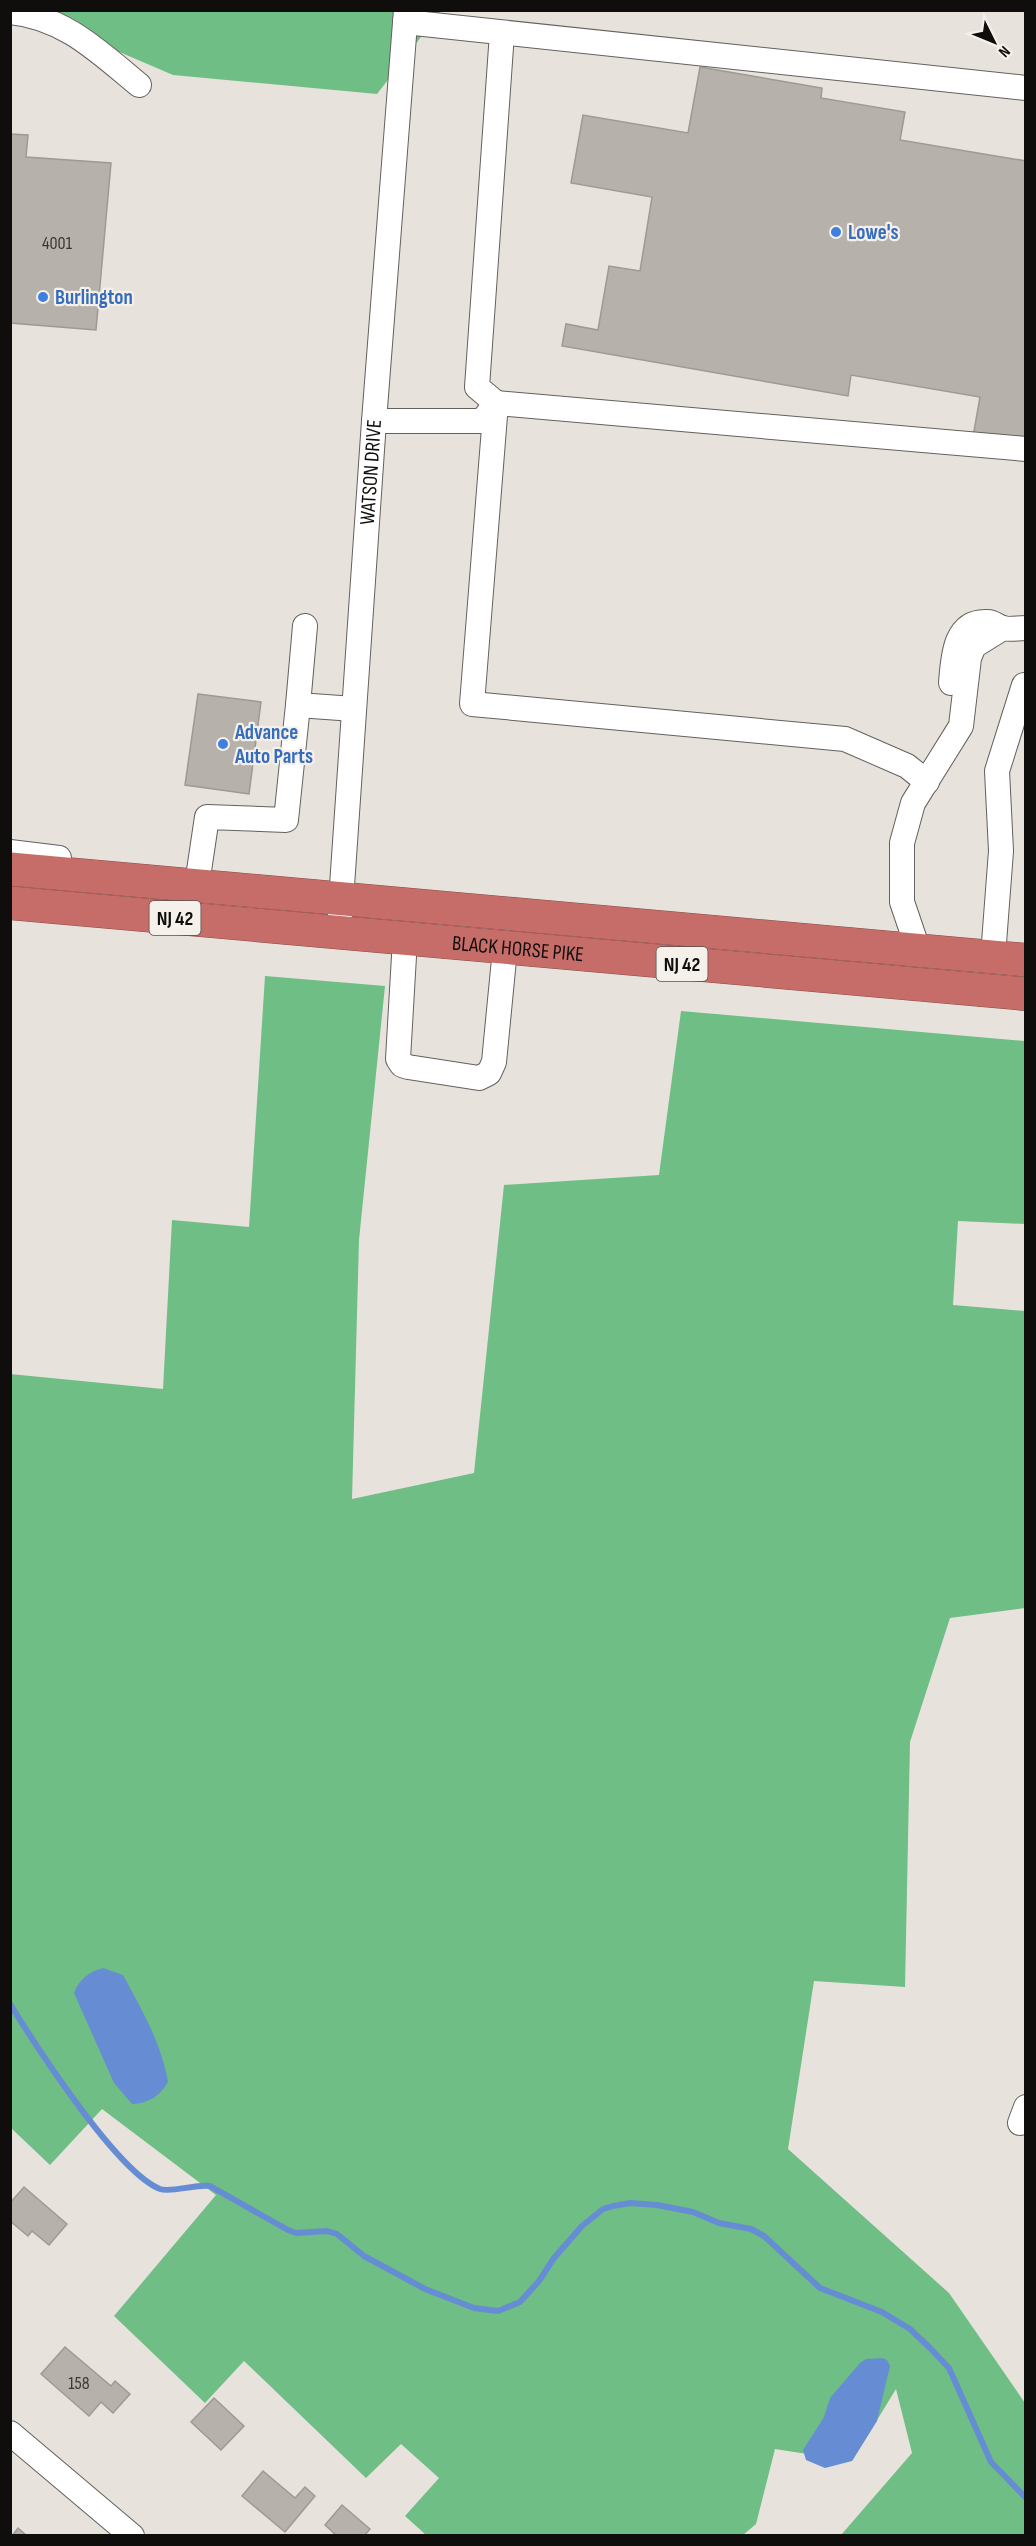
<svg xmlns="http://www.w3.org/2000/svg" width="1036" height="2546" viewBox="0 0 1036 2546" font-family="'Sofia Sans Condensed',sans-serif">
<rect width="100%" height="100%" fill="#e8e2dd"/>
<path fill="#6ebe85" d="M24 11H441L377 94 173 75Z
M265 976 385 986 359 1240 352 1499 474 1473 504 1185 659 1175 681 1011 1025 1041V1224L958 1221 953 1305 1025 1311V1608L950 1618 910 1742 905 1987 814 1981 788 2149 949 2293 1025 2403V2535H841L912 2453 896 2389 852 2461 775 2449 756 2524 743 2535H426L405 2516 439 2478 401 2444 366 2478 244 2361 205 2403 114 2316 216 2195 102 2109 50 2165 11 2128 10 1374 163 1389 172 1220 249 1227Z"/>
<path fill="#668dd3" d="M103 1968 123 1975C142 2010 161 2042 168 2082 159 2097 149 2103 132 2104L114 2083 74 1993C79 1980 88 1972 103 1968Z
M882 2358 887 2360 890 2366 877 2421 852 2461 825 2468 806 2460 803 2450 824 2417 830 2398 860 2363 866 2359Z"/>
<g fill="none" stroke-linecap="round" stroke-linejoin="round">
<path stroke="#668dd3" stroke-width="6" d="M10 2004C36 2046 117 2172 160 2189 171 2193 196 2184 210 2186L288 2230 296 2233 327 2231 337 2234 364 2256 425 2289 474 2308 498 2311 520 2302 539 2281 554 2258 582 2226 603 2209 613 2206 630 2203 657 2205 693 2212 719 2223 751 2229 764 2236 820 2288 882 2312 910 2329 930 2348 949 2368 991 2462 1026 2498"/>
</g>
<path fill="#b7b1ac" stroke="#9e9993" stroke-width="1.5" d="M700 67 822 88 821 98 905 112 900 140 1026 161V446L973 437 980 397 851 375 848 396 562 346 566 324 598 330 609 266 640 271 652 197 571 183 583 115 688 133Z
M10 134 28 135 26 157 111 163 96 330 10 323Z
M198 694 261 702 249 794 185 785Z
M24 2187 67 2224 49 2245 32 2231 28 2236 10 2221V2203Z
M65 2347 111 2386 115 2381 130 2394 113 2413 101 2402 89 2416 41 2374Z
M214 2398 244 2426 221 2450 191 2422Z
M263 2471 295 2498 305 2487 315 2496 285 2532 242 2496Z
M342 2505 370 2529 364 2536H337L325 2525Z
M18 2528 27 2536H12Z"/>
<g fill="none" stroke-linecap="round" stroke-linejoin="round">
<defs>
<g id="minor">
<path d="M10 12C64 17 99 52 139 85"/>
<path d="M405 22 1026 88"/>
<path d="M502 33 477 387 496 403 472 704 845 739 907 766 927 782"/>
<path d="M374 421H482L496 403 1026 449"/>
<path d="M305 626 298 705 354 709"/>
<path d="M951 683C953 658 954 620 988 622 993 622 997 626 1002 628 1008 630 1018 628 1026 628"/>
<path d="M10 852 59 858"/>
<path d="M197 884 207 817 286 820 298 705"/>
<path id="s1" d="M340 915 374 421 406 10"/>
<path d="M405 939 398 1059 402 1065 408 1067 479 1078 489 1073 494 1062 505 949"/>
<path d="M918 949 902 902V843L913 803 961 726 969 658 974 646 1003 628"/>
<path d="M993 956 1001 851 997 771 1024 685"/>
<path d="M1020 2123 1026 2107"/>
<path d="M10 2433 132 2536"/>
</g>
<g id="highway">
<path d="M10 869 1026 960"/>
<path id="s2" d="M10 903 1026 994"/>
</g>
</defs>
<use href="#minor" stroke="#65605c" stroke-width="26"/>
<use href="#highway" stroke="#874c48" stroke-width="34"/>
<use href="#minor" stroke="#fff" stroke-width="24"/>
<use href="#highway" stroke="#c76d69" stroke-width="33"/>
</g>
<g fill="#3f7fe0" stroke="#f5f0ea" stroke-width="2">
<circle cx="836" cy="232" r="6"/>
<circle cx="43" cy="297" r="6"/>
<circle cx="223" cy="744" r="6"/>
</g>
<g text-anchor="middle" stroke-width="4.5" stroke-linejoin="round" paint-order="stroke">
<g font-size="18" fill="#3a3734">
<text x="57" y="249">4001</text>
<text x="79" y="2389">158</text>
</g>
<g fill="#f5f0ea" stroke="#55524f" stroke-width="1.5">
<rect x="149.5" y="901" width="51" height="34" rx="4.5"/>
<rect x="656.5" y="947" width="51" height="34" rx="4.5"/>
</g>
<g font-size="20" font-weight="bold" fill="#100e0c">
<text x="175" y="925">NJ 42</text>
<text x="682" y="971">NJ 42</text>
</g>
<g font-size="21" font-weight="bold" fill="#366cbe" stroke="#f5f0ea" text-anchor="start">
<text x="848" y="239">Lowe's</text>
<text x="55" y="304">Burlington</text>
<text x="235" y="739">Advance<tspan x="235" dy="24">Auto Parts</tspan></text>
</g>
<g font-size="21" fill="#100e0c" stroke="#f5f0ea">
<text dy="7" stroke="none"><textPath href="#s1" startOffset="444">WATSON DRIVE</textPath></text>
<text dy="7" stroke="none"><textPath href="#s2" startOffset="510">BLACK HORSE PIKE</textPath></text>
</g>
</g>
<rect width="1036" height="2546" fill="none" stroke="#100e0c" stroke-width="24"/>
<g transform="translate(994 42) rotate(133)" stroke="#f5f0ea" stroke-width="4.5" paint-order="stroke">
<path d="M0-4.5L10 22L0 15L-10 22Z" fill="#100e0c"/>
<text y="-9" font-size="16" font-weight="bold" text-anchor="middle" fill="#100e0c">N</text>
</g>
</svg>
